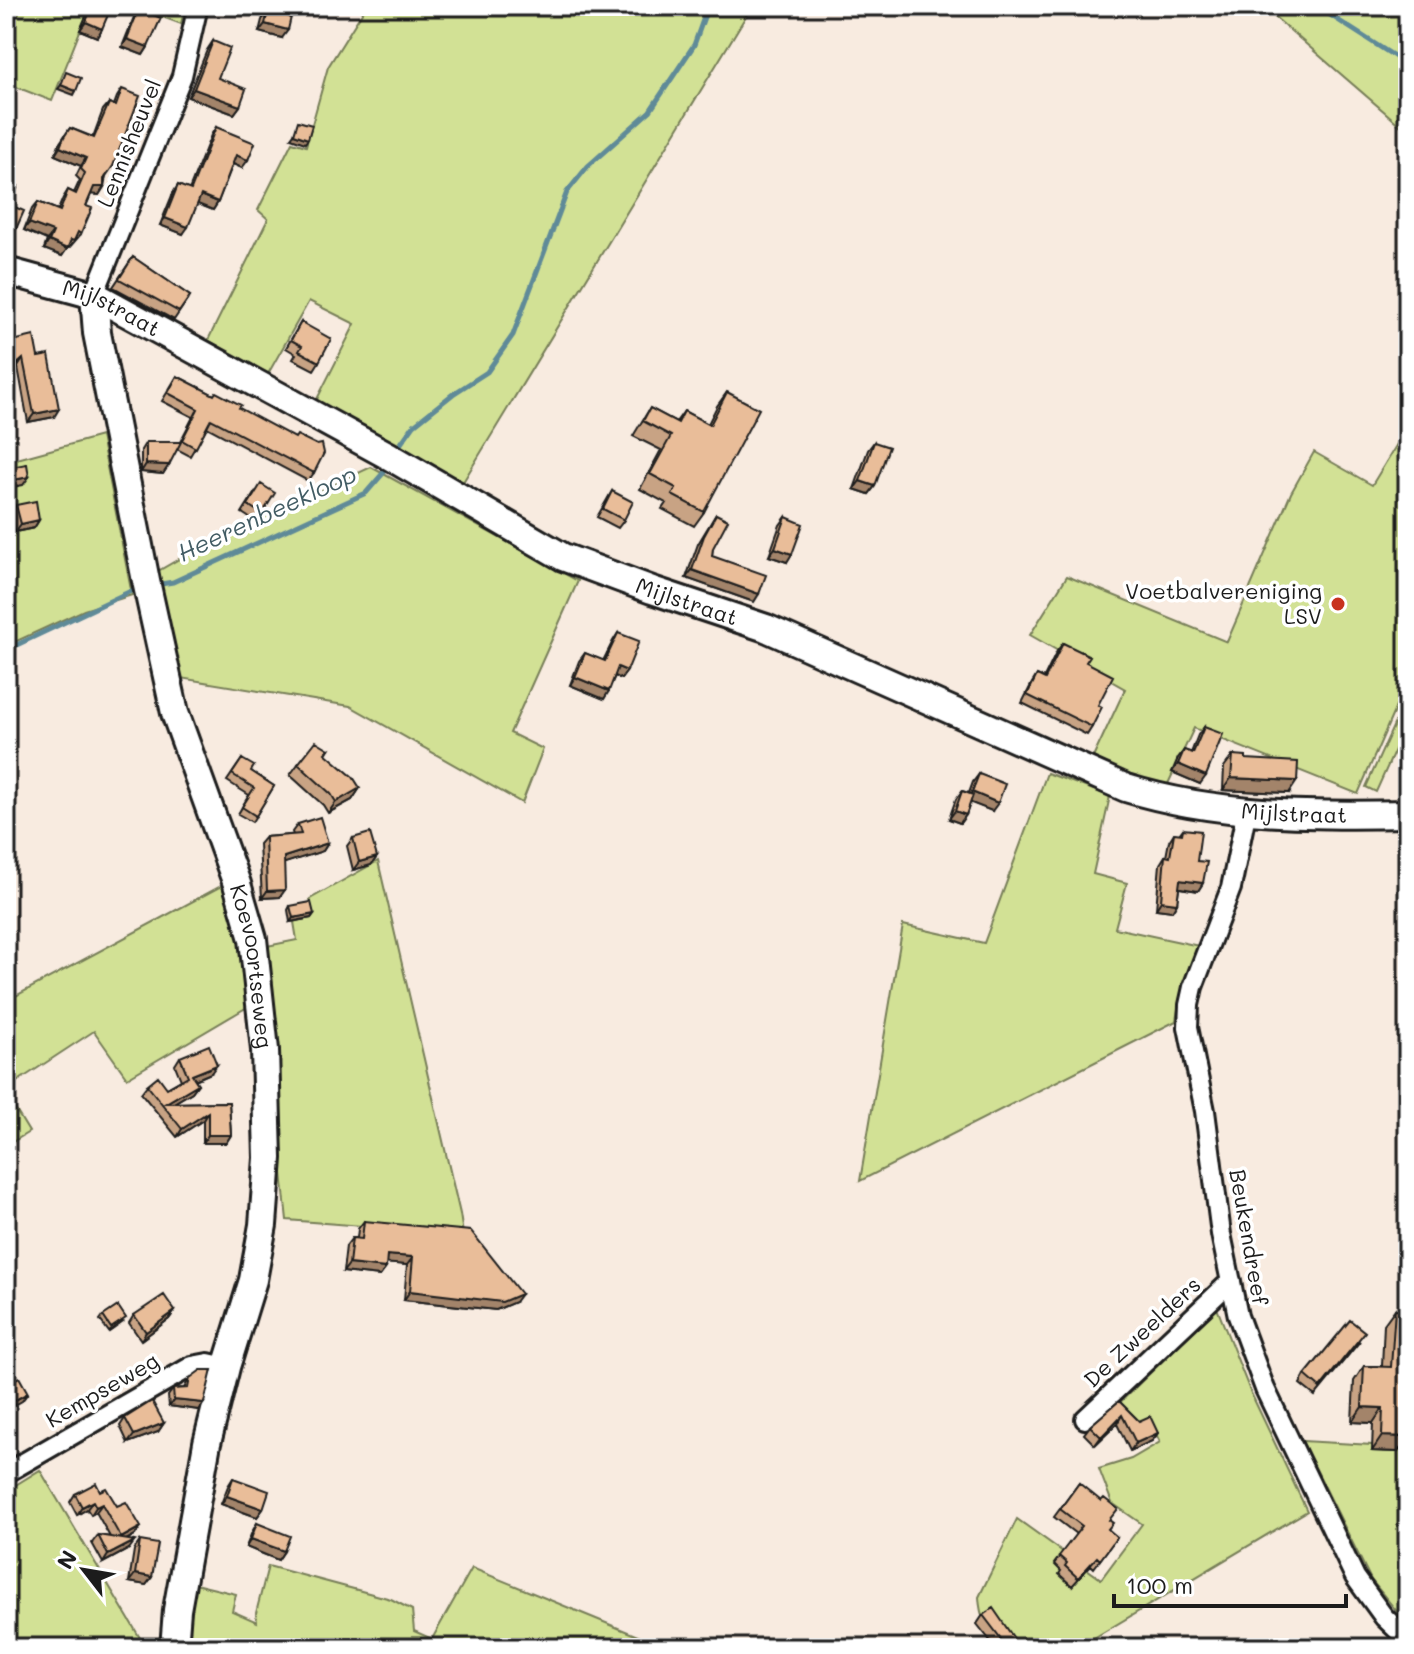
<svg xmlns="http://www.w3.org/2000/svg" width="1414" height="1654" viewBox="0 0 1414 1654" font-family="Mali,sans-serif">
<rect width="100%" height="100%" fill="#f8ebe0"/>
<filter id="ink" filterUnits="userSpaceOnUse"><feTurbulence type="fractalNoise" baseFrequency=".0125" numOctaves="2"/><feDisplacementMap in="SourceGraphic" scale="16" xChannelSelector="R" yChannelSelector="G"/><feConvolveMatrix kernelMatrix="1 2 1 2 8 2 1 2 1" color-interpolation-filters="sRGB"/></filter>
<g filter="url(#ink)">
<path fill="#d2e195" stroke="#777e58" stroke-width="2" d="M6 6H98L88 11 52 101 6 83Z
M133 6H185L181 24Z
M366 6H752L460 487 316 401 355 324 309 301 268 374 208 340 268 219 258 210 292 142 306 146 328 67Z
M1262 6H1408V132Z
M1408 426V679L1358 794 1194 728 1167 786 1144 781 1091 762 1125 689 1030 635 1067 576 1227 642 1291 493 1314 452 1372 485Z
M101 436 132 595 84 610 6 646V462Z
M371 467 578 581 510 733 543 749 522 803 350 706 174 677 153 574 200 547Z
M1408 714V721L1376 792 1366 787 1396 720Z
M1047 773 1110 796 1093 874 1127 883 1115 928 1199 946 1180 997 1176 1021 860 1181 903 925 984 943Z
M378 861 460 1214 463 1234 287 1220 279 1145 273 987 267 946 297 940 294 922 313 914 310 899Z
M223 885 246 955 249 1006 127 1078 94 1031 6 1089V1001Z
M6 1094 29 1132 6 1146Z
M1217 1308 1250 1391 1307 1511 1077 1648H998C987 1631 980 1617 979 1597L1017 1519 1101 1579 1142 1524 1112 1503 1099 1469 1131 1459 1160 1442 1151 1424 1108 1414Z
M1302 1441 1408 1447V1625L1371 1580Z
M40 1470 146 1648H6V1491Z
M268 1566 391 1599 412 1610 414 1631 432 1639 472 1568 667 1648H187L195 1584 236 1594 232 1611 257 1622 256 1613Z"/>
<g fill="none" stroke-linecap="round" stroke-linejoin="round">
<path stroke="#5e8a98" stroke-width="5" d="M1316 6 1408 65
M399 446 414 425 453 394 487 372 513 335 567 192 588 166 650 111 694 45 708 6
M161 584 173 582 366 493 385 471
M6 650 133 590"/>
<defs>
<path id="street" d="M94 295 182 76 198 6
M1247 809 1231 888 1193 987 1189 1005 1188 1027 1205 1111 1221 1234 1238 1316 1265 1389 1355 1577 1384 1617 1408 1640
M1085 1419 1231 1281
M6 1473 192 1366 208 1363 226 1367"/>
<g id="secondary">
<path id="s1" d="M6 271 94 295 389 456 563 557 652 590 766 628 1126 788C1216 816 1315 816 1408 814"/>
<path id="s2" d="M94 295 97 333 146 581 175 713 237 884 253 939 265 1050 268 1158 263 1225 253 1280 226 1367 207 1443 177 1610 174 1648"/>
</g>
</defs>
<use href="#street" stroke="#1c1c1c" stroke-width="24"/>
<use href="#secondary" stroke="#1c1c1c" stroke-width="32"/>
<use href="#street" stroke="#fff" stroke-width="18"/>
<use href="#secondary" stroke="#fff" stroke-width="26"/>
</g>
<path fill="#c8a384" stroke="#1c1c1c" stroke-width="2" d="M92 6H99L102 29 97 37 80 30 88 12Z
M242 6H277L274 13 282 38 259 32 262 20 264 17 241 11Z
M139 9 148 47 143 55 122 47 134 17Z
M213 41 218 78 240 106 234 114 188 97 207 50Z
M122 89 104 187 99 195 91 194 86 206 81 234 69 248H67L62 256 44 249 47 240 24 230 32 209 38 202 58 210 63 198 68 190 74 193 80 180 76 176 81 166 55 155 59 144 70 128 93 137 103 110 109 103 114 105 117 97Z
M216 127 242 168 233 164 218 202 213 210 197 203 183 234 160 225 173 193 178 185 189 190 211 135Z
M133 257 190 296 174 320 113 287Z
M301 322 319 362 314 370 293 359 296 354 286 348Z
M6 344 38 357 54 417 28 422 18 367 6 377Z
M177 376 239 408 314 473 308 481 207 427 190 456 177 449 163 474 141 472V450L146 442H180L193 417 162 401Z
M727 392 704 512 694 526 662 509 666 503 640 489 661 450 633 436 650 408 676 422 684 411 708 424 717 406Z
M874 442 875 486 869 494 854 489 868 450Z
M612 491 624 520 618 528 597 517Z
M255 492 262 514 256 522 242 513Z
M16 505 39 520 34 528 15 532 11 513Z
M716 514 712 556 754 602 686 578 698 544Z
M786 517 787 562 769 556 780 525Z
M618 633 627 671 621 679 615 676 604 699 570 685 579 661 585 653 603 661 613 641Z
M1063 643 1086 662 1098 705 1092 727 1087 735 1022 703 1032 683 1037 675 1044 678 1057 651Z
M1204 727 1200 784 1172 772 1178 758 1184 750 1191 753 1198 735Z
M329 749 326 754 360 788 352 800 328 813 323 805 290 775 298 764Z
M1233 755 1246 759 1289 793 1223 790 1224 767Z
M242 759 251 771 274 786 252 822 238 814 249 795 227 781Z
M979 774 992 811 970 802 966 815 960 823 949 819 956 799 962 791 969 793 973 782Z
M298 824 328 843 323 851 284 863 280 897 262 898 259 844 265 837 293 835 292 832Z
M1183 829 1197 861 1203 883 1198 891 1179 888 1177 903 1172 911 1156 909 1160 864 1165 856 1166 857 1169 841 1174 833 1179 834Z
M353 838 377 857 371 865 353 870 347 846Z
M290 906 314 914 311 918 290 922 288 910Z
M180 1057 211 1073 195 1080 198 1084 192 1092 174 1103 229 1102 231 1135 226 1143H203V1120L177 1137 141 1093 147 1085 167 1088 181 1080 175 1065Z
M364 1221 515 1302 496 1310 404 1300 407 1265 386 1263V1268L380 1276 343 1272 346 1246 352 1238H357L358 1229Z
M1395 1309 1398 1452 1372 1451 1373 1423 1352 1422 1354 1381 1364 1366H1382L1384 1324Z
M175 1311 169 1319 141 1340 129 1323 134 1315Z
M103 1316 123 1322 109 1332 100 1320Z
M1360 1341 1315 1396 1300 1384 1305 1375Z
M190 1378 199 1410 169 1406 168 1396 173 1389 184 1388Z
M1119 1401 1139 1421 1158 1433 1152 1441 1130 1451 1117 1424 1095 1445 1084 1434 1090 1426Z
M125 1418 164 1423 158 1432 128 1443 120 1426Z
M233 1478 263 1509 257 1517 221 1504 228 1486Z
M1079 1483 1110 1520 1108 1530 1117 1537 1094 1568 1091 1565 1072 1586 1059 1574 1061 1571 1054 1564 1076 1534 1054 1517Z
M100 1491 135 1535 127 1539 129 1549 103 1563 92 1543 98 1535 110 1537 96 1512 91 1515 87 1509 77 1515 70 1502 75 1494Z
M257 1523 284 1551 278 1560 246 1547 252 1532Z
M140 1541 152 1577 146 1585 129 1582 134 1550Z
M983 1615 1015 1640 1009 1648H996L977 1624Z"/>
<path fill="#a3846b" stroke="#1c1c1c" stroke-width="2" d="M244 6H259L276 10 270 18 268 11 264 17 241 11Z
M86 22 102 29 97 37 80 30Z
M265 24 288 30 282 38 259 32Z
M127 39 148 47 143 55 122 47Z
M61 85 76 91 74 95 58 89Z
M194 89 240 106 234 114 188 97Z
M294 134 308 139 305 143 291 138Z
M60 147 86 158 81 166 55 155Z
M236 155 248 160 242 168 231 163Z
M94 187H104L99 195 89 194Z
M201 195 218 202 213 210 195 203Z
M165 218 188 227 183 234 160 225Z
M29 223 53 232 47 240 24 230Z
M6 225 16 229 11 236 6 234Z
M49 241 67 249 62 256 44 249Z
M23 359 18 367 6 377V374Z
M59 409 54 417 28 422 34 414Z
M146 464 169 465 163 474 141 472Z
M29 477 23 485 6 488V484L8 481Z
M860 481 875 486 869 494 854 489Z
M39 520 34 528 15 532 21 524Z
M775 548 792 554 787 562 769 556Z
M692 570 759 594 754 602 686 578Z
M618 667 627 671 621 679 613 675Z
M575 677 609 691 604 699 570 685Z
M1178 764 1206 776 1200 784 1172 772Z
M1231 778 1297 781 1289 793 1223 790Z
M360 788 352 800 328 813 336 802Z
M972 792 998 803 992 811 966 801Z
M955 811 966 815 960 823 949 819Z
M328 843 323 851 279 865 284 857Z
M377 857 371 865 353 870 359 862Z
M1180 880 1203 883 1198 891 1175 887Z
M285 890 280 897 262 898 267 891Z
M1161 901 1177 903 1172 911 1156 909Z
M314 914 311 918 290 922 293 918Z
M217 1065 211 1073 187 1083 192 1075Z
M198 1084 192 1092 165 1108 166 1103Z
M208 1112 203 1120 177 1137 182 1129Z
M208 1135H231L226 1143H203Z
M387 1255 413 1257 407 1265 381 1263Z
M349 1264 386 1268 380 1276 343 1272Z
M410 1291 521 1294 515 1302 496 1310 404 1300Z
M175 1311 169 1319 141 1340 146 1332Z
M28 1393 22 1401 6 1410V1405Z
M174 1400 204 1403 199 1410 169 1406Z
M1362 1407 1383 1408 1373 1423 1352 1422Z
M1122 1415 1117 1424 1095 1445 1101 1437Z
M164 1423 158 1432 128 1443 134 1435Z
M1158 1433 1152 1441 1130 1451 1136 1443Z
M1382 1436 1408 1437 1398 1452 1372 1451Z
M227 1496 263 1509 257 1517 221 1504Z
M93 1501 87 1509 77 1515 82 1507Z
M102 1504 96 1512 91 1515 96 1507Z
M141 1527 135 1535 115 1546 121 1538Z
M251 1539 284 1551 278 1560 246 1547Z
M135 1541 129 1549 103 1563 108 1555Z
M135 1574 152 1577 146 1585 129 1582Z
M1002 1640H1015L1009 1648H996Z"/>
<path fill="#e9bd99" stroke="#1c1c1c" stroke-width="2" d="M92 6H99L110 10 102 29 86 22Z
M259 6H277L276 10Z
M139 9 161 18 148 47 127 39Z
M268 11 291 17 288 30 265 24Z
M213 41 230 48 218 78 246 89 240 106 194 89Z
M66 72 81 78 76 91 61 85Z
M122 89 140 96 113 166 104 179V187H94L86 206 92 208 81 234 78 232 74 241 71 240 67 249 49 241 53 232 29 223 38 202 60 211 68 190 76 194 85 173 81 169 86 158 60 147 64 137 70 128 94 138 109 103 116 106Z
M298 121 312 125 308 139 294 134Z
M216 127 255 143 248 160 236 155 218 202 201 195 188 227 165 218 178 185 191 190Z
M6 170 12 174 9 183 18 186 10 205 24 211 16 229 6 225Z
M133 257 190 296 179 312 119 279Z
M301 322 331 339 319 362 299 351 302 346 291 340Z
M34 336 38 357 49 355 59 409 34 414 23 359 6 374V346L8 342Z
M177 376 214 395 216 392 241 405 239 408 295 438 297 435 317 445 322 444 324 453 314 473 211 419 196 448 182 440 198 409 168 393Z
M727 392 759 409 704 512 672 495 676 488 650 474 671 436 643 421 650 408 678 423 684 411 710 425Z
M146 442H181L169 465 146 464Z
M874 442 889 447 875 486 860 481Z
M27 464 29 477 8 481 6 468Z
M261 484 275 493 262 514 248 505Z
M612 491 633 502 624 520 603 509Z
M36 501 39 520 21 524 16 505Z
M716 514 728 520 713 548 712 556 766 575 759 594 692 570 704 536Z
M786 517 803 524 792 554 775 548Z
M618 633 639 641 627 671 618 667 609 691 575 677 585 653 605 661Z
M1063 643 1090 656 1086 662 1113 676 1098 705 1102 707 1092 727 1027 695 1037 675 1045 679Z
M1204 727 1223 734 1206 776 1178 764 1184 750 1193 753Z
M316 741 329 749 325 753 353 777 360 788 336 802 331 794 298 764Z
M1233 755 1246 756V759L1298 762 1297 781 1231 778Z
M242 759 254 766 251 771 274 786 256 816 242 807 254 788 232 774Z
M979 774 1005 784 998 803 972 792Z
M962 791 973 795 966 815 955 811Z
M320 817 328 843 284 857 285 890 267 891 265 837 301 834 298 824Z
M1183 829 1201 831 1197 861 1207 862 1203 883 1180 880 1177 903 1161 901 1165 856 1170 857 1174 833 1182 834Z
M370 833 377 857 359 862 353 838Z
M311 902 314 914 293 918 290 906Z
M209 1045 217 1065 192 1075 198 1084 166 1103 229 1102 231 1135H208V1112L182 1129 147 1085 158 1076 167 1088 188 1076 180 1057Z
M364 1221 471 1231 521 1294 502 1302 410 1291 413 1257 387 1255 386 1268 349 1264 352 1238 362 1239Z
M164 1295 175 1311 146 1332 134 1315Z
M118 1306 126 1318 111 1328 103 1316Z
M1395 1309 1408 1310V1437L1382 1436 1383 1408 1362 1407 1364 1366 1391 1367Z
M1350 1320 1365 1332 1320 1388 1305 1375Z
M201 1370H212L204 1403 174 1400 173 1389 188 1388 190 1378Z
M19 1377 28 1393 6 1405V1384Z
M152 1401 164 1423 134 1435 125 1418Z
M1119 1401 1139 1421 1150 1416 1158 1433 1136 1443 1122 1415 1101 1437 1090 1426Z
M233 1478 269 1491 263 1509 227 1496Z
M96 1483 100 1491 106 1488 117 1506 126 1502 141 1527 121 1538 102 1504 96 1507 93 1501 82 1507 75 1494Z
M1079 1483 1101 1501 1104 1498 1118 1509 1109 1520 1113 1523 1108 1529 1117 1537 1100 1560 1097 1557 1078 1578 1065 1566 1067 1563 1059 1556 1082 1526 1060 1509Z
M257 1523 290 1536 284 1551 251 1539Z
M98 1535 135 1541 108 1555Z
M140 1541 158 1544 152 1577 135 1574Z
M993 1608 1015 1640H1002L983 1615Z"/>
</g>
<circle fill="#c8321e" stroke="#fff" stroke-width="3" cx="1338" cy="604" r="8"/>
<g text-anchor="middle" stroke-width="7" stroke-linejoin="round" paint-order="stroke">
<g font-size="22" fill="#1c1c1c" stroke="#fff">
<text transform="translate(129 143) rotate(-68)" y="8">Lennisheuvel</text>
<text dy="8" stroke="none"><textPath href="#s1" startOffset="112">Mijlstraat</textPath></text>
<text dy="8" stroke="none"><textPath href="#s1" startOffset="760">Mijlstraat</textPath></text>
<text dy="8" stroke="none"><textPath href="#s1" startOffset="1408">Mijlstraat</textPath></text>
<text dy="8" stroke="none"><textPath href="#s2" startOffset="692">Koevoortseweg</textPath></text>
<text transform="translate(1249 1237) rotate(80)" y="8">Beukendreef</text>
<text transform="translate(1142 1332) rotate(-43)" y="8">De Zweelders</text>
<text transform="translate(102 1390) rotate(-30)" y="8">Kempseweg</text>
</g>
<g font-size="22" fill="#1c1c1c" stroke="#fff" text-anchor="end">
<text x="1322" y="599">Voetbalvereniging<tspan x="1322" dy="25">LSV</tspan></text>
</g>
<g font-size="24" font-style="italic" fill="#425c64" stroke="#fff">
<text transform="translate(267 514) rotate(-25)" y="8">Heerenbeekloop</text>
</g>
</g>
<rect width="1414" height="1654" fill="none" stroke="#fff" stroke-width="32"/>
<rect x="16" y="16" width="1382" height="1622" fill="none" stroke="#1c1c1c" stroke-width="3" filter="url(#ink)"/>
<g transform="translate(84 1570) rotate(301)" stroke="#ffffff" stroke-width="6" paint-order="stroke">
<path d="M0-6L14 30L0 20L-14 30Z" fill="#1c1c1c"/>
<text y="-12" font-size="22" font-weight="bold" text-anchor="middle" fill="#1c1c1c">N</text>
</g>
<path d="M1114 1594v12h232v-12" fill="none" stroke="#1c1c1c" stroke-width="4"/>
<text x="1126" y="1594" font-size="24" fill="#1c1c1c" stroke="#ffffff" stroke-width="6" paint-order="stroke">100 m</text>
</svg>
